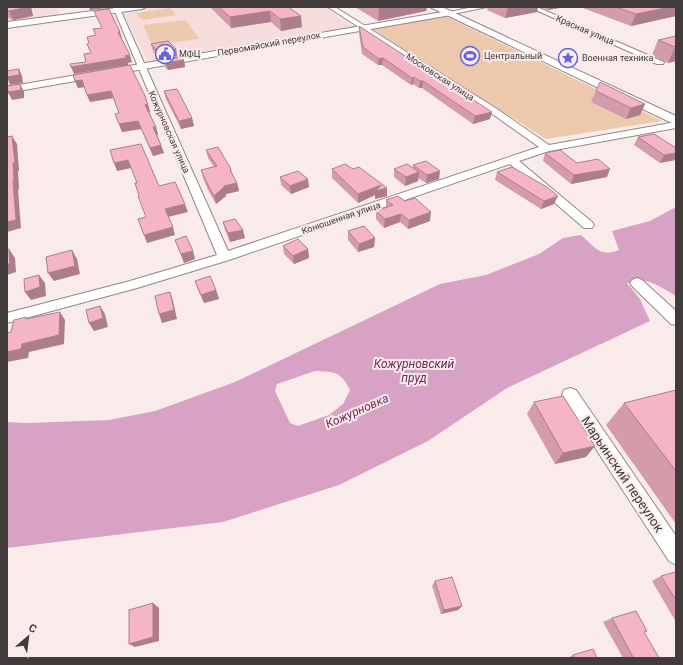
<svg xmlns="http://www.w3.org/2000/svg" width="683" height="665" viewBox="0 0 683 665" font-family="Roboto,sans-serif">
<rect width="100%" height="100%" fill="#f9ebea"/>
<path fill="#f4dddc" d="M7 7H57L60 17 7 24Z
M153 7H326L355 27 148 62 122 11Z"/>
<path fill="#ecc9ac" d="M170 8 176 15 142 20 136 13Z
M445 16 662 121 546 139 372 29Z
M186 20 199 39 152 45 143 25Z"/>
<path fill="#d8a2c5" fill-rule="evenodd" d="M676 207V296C659 286 647 276 627 283L640 299 650 321 507 388 428 441 339 485 223 522 7 548V422L28 423 109 420 155 411 235 382 440 284 486 275 539 254 563 238 581 235C595 247 600 258 619 250L612 231 650 221ZM315 371C334 372 341 371 350 390L343 404 329 415 298 426 290 423 275 391 277 384Z"/>
<g fill="none" stroke-linecap="round" stroke-linejoin="round">
<defs>
<path id="minor" d="M113 7H119L228 251 539 147 491 113 328 7H335L497 109 549 145 676 122V128L549 151 519 161 592 222 594 225 592 228H584L510 164 229 260 137 288 7 323V313L130 281 217 255Z
M473 7H487L448 15 445 13Z
M529 7H537L664 62 663 64H657Z
M637 278 642 280 676 311V325L671 324 632 286 630 283 632 280Z
M570 388 576 390 676 536V565L669 561 564 400 562 395 564 390Z"/>
<path id="tertiary" d="M124 7H146L142 9 7 28V22Z
M448 11H451V15L7 93V87Z"/>
<path id="secondary" d="M430 7H442L676 116V125Z"/>
</defs>
<use href="#minor" stroke="#948787" stroke-width="2"/>
<use href="#tertiary" stroke="#948787" stroke-width="2"/>
<use href="#secondary" stroke="#948787" stroke-width="2"/>
<use href="#minor" fill="#fff" fill-rule="evenodd"/>
<use href="#tertiary" fill="#fff" fill-rule="evenodd"/>
<use href="#secondary" fill="#fff" fill-rule="evenodd"/>
</g>
<path fill="#d49bab" d="M7 7H31L33 16 13 20 7 17Z
M210 7H288L302 27 281 31 271 22 231 28Z
M355 7H427L426 11 378 21Z
M488 7H538L537 12 505 18 487 10Z
M541 7H565L548 10Z
M580 7H676V16L631 26Z
M359 26 490 119 473 124 422 88H419L413 84 411 85 382 65H378L362 54 359 33Z
M676 36V61L668 63 652 55 658 40Z
M151 44 176 49 177 56 159 59 153 51Z
M163 60H184L185 67 168 70 165 67Z
M75 81 149 106 150 112H149L156 127 158 135H157L164 153 153 156 141 129 122 132 115 114 119 113 113 98 90 102 84 87 78 88Z
M164 91 192 118 194 126 181 129 166 99Z
M596 91 645 104 640 115 626 119 591 102Z
M638 137 676 148 660 163 634 145Z
M206 150 231 169 232 173 237 183 239 191 226 194V196L216 204 208 190 203 178 201 170 214 167 208 158Z
M545 153 577 163 607 177 571 184 543 161Z
M413 165 439 179 426 183 418 178V181L405 186 394 177V169L413 168Z
M332 169 387 196 375 199V195L358 203 332 178Z
M497 172 554 204 541 209 495 180Z
M280 177 309 187 291 194 281 185Z
M386 200 430 221 408 229 400 222 384 228 376 219V211L386 207Z
M223 222 245 238 230 242 225 230Z
M348 231 375 238 374 247 358 252 348 240Z
M175 240 193 251 195 259 184 263Z
M283 246 308 249 309 258 294 264 284 254Z
M195 281 216 290 219 299 204 303 198 290Z
M676 390V524L606 425 624 403Z
M534 402 586 457 555 464 527 414Z
M676 573V622L652 581 661 576Z
M435 581 462 606 458 610 441 614 432 586Z
M612 618 644 632 659 658H623L603 622Z
M573 655 597 658H567Z"/>
<path fill="#ac7e8b" d="M29 7H31L33 16 13 20 9 11Z
M89 7H106L107 8 90 10Z
M379 7H427L426 11 378 21Z
M508 7H538L537 12 505 18Z
M549 7H565L548 10Z
M670 7H676V16L631 26 636 14Z
M270 11 271 22 231 28 230 17Z
M301 16 302 27 281 31 280 19Z
M118 32H120L122 38H120Z
M675 47H676V61L668 63Z
M176 49 177 56 159 59 158 52Z
M130 55 132 62 128 63V65L74 74 71 67Z
M383 58 382 65H378L379 59Z
M184 60 185 67 168 70 166 63Z
M19 69 22 76 23 83 10 85 7 77Z
M414 77 413 84 411 85 412 78Z
M82 80 85 87 78 88 75 81Z
M420 81H423L422 88H419Z
M20 84 24 92V98L12 100 8 92Z
M111 91 113 98 90 102 87 95Z
M145 98H146L150 112 147 113 145 105Z
M645 104 640 115 626 119 631 108Z
M492 112 490 119 473 124 475 116Z
M192 118 194 126 181 129 179 121Z
M138 121 141 129 122 132 119 124Z
M153 127H156L158 135H156Z
M12 136 17 144 19 171H18L19 189 18 190 21 228 7 232V222L13 181Z
M161 145 164 153 153 156 150 148Z
M676 153V160L660 163 664 155Z
M128 160 131 168 117 171 114 163Z
M610 169 607 177 571 184 574 175Z
M440 171 439 179 426 183 427 175Z
M419 172 418 181 405 186 406 177Z
M308 179 309 187 291 194 290 186Z
M237 183 239 191 226 194V196L216 204 214 196 224 186Z
M381 185 387 188V196L375 199V195L358 203V194Z
M558 196 554 204 541 209 544 201Z
M185 204 188 212 168 217 165 209Z
M431 212 430 221 408 229 409 220Z
M401 214 400 222 384 228 385 219Z
M173 227 175 235 147 243 144 235Z
M243 230 245 238 230 242 228 233Z
M375 238 374 247 358 252 359 244Z
M9 249 15 258 16 272 7 275V264Z
M308 249 309 258 294 264 293 256Z
M72 250 77 259 80 274 54 281 48 273Z
M193 251 195 259 184 263 181 254Z
M39 275 45 283 46 296 31 300 25 292Z
M216 290 219 299 204 303 201 295Z
M170 292 173 301 177 319 162 323 159 314Z
M100 306 105 314 108 327 94 331 89 323Z
M60 312 65 320 64 344 29 352 28 358 7 362V352L22 344Z
M595 446 586 457 555 464 563 453Z
M153 603 159 608V641L135 647 129 644Z
M462 606 458 610 441 614 444 610Z"/>
<path fill="#f6b4c7" stroke="#ac7e8b" d="M7 7H29L9 11 7 10Z
M219 7H288L301 16 280 19 270 11 230 17Z
M616 7H670L636 14Z
M109 9 120 32H118L130 55 125 56 126 58 71 67 70 64 86 62 84 54 91 53 87 44 89 43 87 37 96 35 93 29 102 28 94 11Z
M359 26 492 112 475 116 423 81H420L414 77 412 78 383 58 379 59 363 47Z
M676 36V47H675L658 40Z
M168 41 176 49 158 52 151 44Z
M181 57 184 60 166 63 163 60Z
M130 65 146 98H145L148 104 145 105 156 127H153L161 145 150 148 138 121 119 124 115 114 119 113 111 91 87 95 82 80 75 81 73 75Z
M19 69V75L7 77V71Z
M600 82 645 104 631 108 596 91Z
M20 84 21 90 8 92 7 86Z
M177 89 192 118 179 121 164 91Z
M654 134 676 148V153L664 155 638 137Z
M12 136 15 163H13L14 181H13L16 220 7 222V137Z
M141 144 159 186 175 182 185 204 165 209 173 227 144 235 138 219 146 217 138 196H139L135 183H137L128 160 114 163 110 150Z
M218 147 231 169 230 170 237 183 224 186V187L214 196 206 181 201 170 217 166 206 150Z
M560 150 577 163 598 159 610 169 574 175 545 153Z
M426 161 440 171 427 175 413 165Z
M345 164 353 169 359 167 387 188 376 191 381 185 358 194 332 169Z
M407 164 419 172 406 177 394 169Z
M512 167 547 187 558 196 544 201 497 172Z
M298 171 308 179 290 186 280 177Z
M398 196 405 201 415 198 431 212 409 220 401 214 385 219 376 211 393 205 386 200Z
M235 219 243 230 228 233 223 222Z
M364 226 375 238 359 244 348 231Z
M186 236 193 251 181 254 175 240Z
M298 239 308 249 293 256 283 246Z
M9 249 10 264H7V250Z
M72 250 75 266 48 273 46 257Z
M39 275 40 287 25 292 24 279Z
M210 276 216 290 201 295 195 281Z
M170 292 174 310 159 314 155 296Z
M100 306 103 318 89 323 86 310Z
M60 312 59 335 22 344 21 349 7 352V333L11 332 14 320 26 317V319Z
M676 390V471L624 403Z
M563 396 595 446 563 453 534 402Z
M675 572 676 573V600L661 576Z
M452 577 462 606 444 610 435 581Z
M153 603V637L129 644V610Z
M636 611 647 631 644 632 659 658H629L633 657 612 618Z
M593 649 597 658H575L573 655Z"/>
<defs>
<symbol id="civic-ring" viewBox="-11 -11 22 22"><circle r="9.5" fill="#f9ebea" stroke="#6364dc" stroke-width="1.5"/><path d="M-.6-6.5H3V-4.5H.6V-3L4-1V1h2V6H-6V1h2V-1L-.6-3ZM-1.2 2.5V6h2.4V2.5Z" fill="#6364dc"/></symbol>
<symbol id="stadium-ring" viewBox="-11 -11 22 22"><circle r="9.5" fill="#f9ebea" stroke="#6364dc" stroke-width="1.5"/><path d="M0-5a6.5 5 0 1 0 0 10a6.5 5 0 1 0 0-10ZM-3.5-1.8h7v3.6h-7Z" fill="#6364dc"/></symbol>
<symbol id="sight-ring" viewBox="-11 -11 22 22"><circle r="9.5" fill="#f9ebea" stroke="#6364dc" stroke-width="1.5"/><path d="M0-6L1.8-2.2L6-1.7L2.9 1.2L3.7 5.4L0 3.3L-3.7 5.4L-2.9 1.2L-6-1.7L-1.8-2.2Z" fill="#6364dc"/></symbol>
</defs>
<g fill-rule="evenodd">
<use href="#civic-ring" x="154" y="43" width="22" height="22"/>
<use href="#stadium-ring" x="459" y="45" width="22" height="22"/>
<use href="#sight-ring" x="557" y="47" width="22" height="22"/>
</g>
<g text-anchor="middle" stroke-width="4" stroke-linejoin="round" paint-order="stroke">
<g font-size="9" fill="#413b3b" stroke="#f9ebea">
<text transform="translate(585 30) rotate(23)" y="3">Красная улица</text>
<text transform="translate(269 44) rotate(-10)" y="3">Первомайский переулок</text>
<text transform="translate(440 77) rotate(33)" y="3">Московская улица</text>
<text transform="translate(169 132) rotate(66)" y="3">Кожурновская улица</text>
<text transform="translate(341 218) rotate(-19)" y="3">Конюшенная улица</text>
</g>
<g font-size="9" fill="#413b3b" stroke="#f9ebea" text-anchor="start">
<text x="179" y="57">МФЦ</text>
<text x="484" y="59">Центральный</text>
<text x="582" y="61">Военная техника</text>
</g>
<g font-size="12" font-style="italic" fill="#6b2b59" stroke="#f9ebea">
<text x="414" y="368">Кожурновский<tspan x="414" dy="14">пруд</tspan></text>
<text transform="translate(357 411) rotate(-24)" y="4">Кожурновка</text>
</g>
<g font-size="13" fill="#413b3b" stroke="#f9ebea">
<text transform="translate(623 474) rotate(56)" y="5">Марьинский переулок</text>
</g>
</g>
<rect width="683" height="665" fill="none" stroke="#413b3b" stroke-width="16"/>
<g transform="translate(28 637) rotate(28)" stroke="#f9ebea" stroke-width="3" paint-order="stroke">
<path d="M0-3L7 15L0 10L-7 15Z" fill="#413b3b"/>
<text y="-6" font-size="11" font-weight="bold" text-anchor="middle" fill="#413b3b">С</text>
</g>
</svg>
